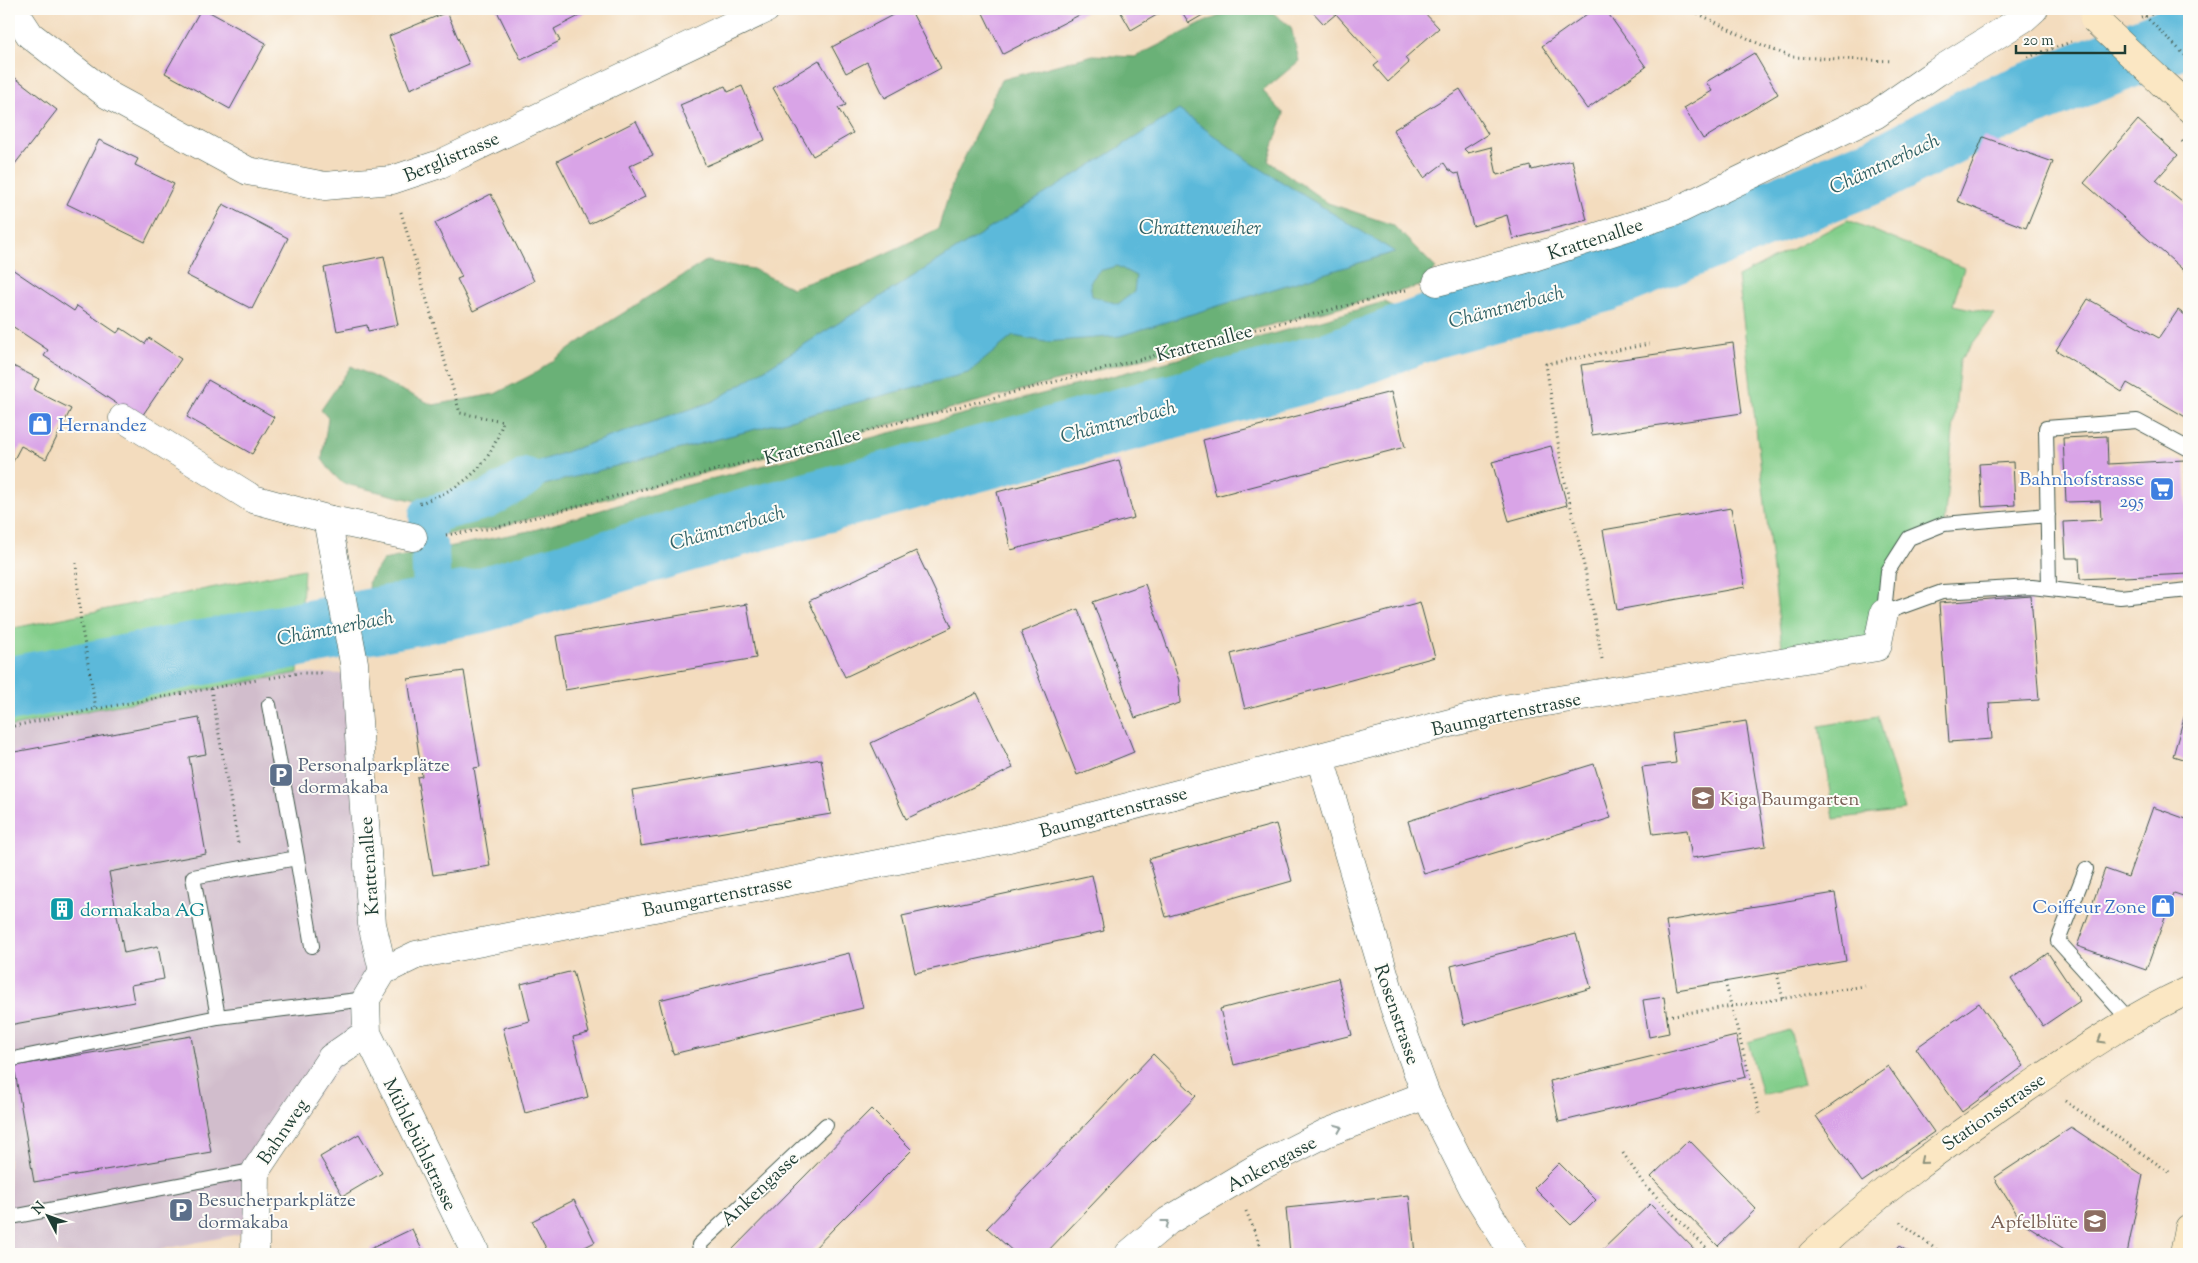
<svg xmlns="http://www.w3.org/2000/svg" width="2198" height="1263" viewBox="0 0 2198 1263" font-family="'Sorts Mill Goudy',serif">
<rect width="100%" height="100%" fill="#fdfcf7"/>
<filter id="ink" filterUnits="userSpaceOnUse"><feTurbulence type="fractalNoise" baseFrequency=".02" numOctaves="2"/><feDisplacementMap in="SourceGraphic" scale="10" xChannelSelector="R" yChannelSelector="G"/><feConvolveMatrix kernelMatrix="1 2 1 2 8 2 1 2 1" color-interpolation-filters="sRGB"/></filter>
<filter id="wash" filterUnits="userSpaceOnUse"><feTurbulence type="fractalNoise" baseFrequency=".0096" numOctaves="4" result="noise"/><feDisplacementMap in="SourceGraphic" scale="20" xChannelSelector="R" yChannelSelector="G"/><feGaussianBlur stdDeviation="1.12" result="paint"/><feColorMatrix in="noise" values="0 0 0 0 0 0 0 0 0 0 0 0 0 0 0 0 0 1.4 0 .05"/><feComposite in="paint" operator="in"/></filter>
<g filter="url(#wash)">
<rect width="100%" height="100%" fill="#f3dcbe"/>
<path fill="#d1bdcc" d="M298 673 354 674 372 924 367 1033 256 1170 255 1231 138 1254H9V727L96 709Z"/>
<path fill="#83ce8b" stroke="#518660" d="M1848 220 1964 268 1953 305 1995 314 1960 360 1944 524 1909 538 1888 571 1877 647 1784 663 1738 277Z
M304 569 298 673 96 709 9 727V629Z
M1878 716 1905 810 1834 819 1820 726Z
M1790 1030 1804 1084 1762 1095 1748 1042Z"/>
<path fill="#6ab177" stroke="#447756" d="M1238 9H1268L1291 27 1299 61 1263 91 1284 114 1268 161 1328 203 1393 225 1436 268 1420 286 494 528 426 537H413L416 501 342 483 332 473 322 459 328 418 321 410 351 366 433 405 495 394 537 372 598 329 706 261 753 269 792 288 863 264 938 229 953 182 1001 80 1093 55 1135 57 1209 20Z
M1384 302 1432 326 1331 364 752 520 478 601 378 619 368 583 383 560 534 530 668 490 1248 341Z"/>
<path fill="#5cb9da" stroke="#3e7b87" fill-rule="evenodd" d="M1179 110 1253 164 1395 252 1120 336 1046 342 1013 336 968 373 529 489 525 466 714 401ZM1117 266 1136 276 1134 292 1118 304 1092 296 1090 282 1099 271Z"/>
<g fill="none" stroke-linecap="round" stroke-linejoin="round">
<path stroke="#5cb9da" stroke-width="38" d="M428 526V515L487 500 527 477
M430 550 433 609"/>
<path stroke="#5cb9da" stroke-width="65" d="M9 689 478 601 752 520 1331 364 1432 326 1603 280 1883 167 1989 111 2189 32"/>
</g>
<g id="blocks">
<path fill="#d9a4e7" d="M201 9H204L266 43 230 109 165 73Z
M496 9H583L585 13 554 29 560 41 521 60Z
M904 9H910L941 68 885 98 867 62 846 73 832 47Z
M981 9H1091L1003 54Z
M1119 9H1167L1131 30Z
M1180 9H1213L1189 23Z
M1310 9H1421L1439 28 1405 58 1409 63 1388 82 1374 66 1379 62 1336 14 1324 24Z
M1594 9H1605L1646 67 1587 109 1542 46Z
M447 12 469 64 410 89 389 36Z
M1754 53 1778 94 1703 139 1684 108 1712 91 1706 82Z
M819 60 846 105 838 108 853 133 813 156 773 88Z
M9 73 57 110 11 169 9 167Z
M725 86 728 92 742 86 765 140 706 166 680 105Z
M1460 89 1488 134 1464 149 1468 153 1491 147 1497 175 1531 166 1532 170 1572 160 1587 220 1513 239 1507 215 1473 226 1459 173 1455 174 1448 169 1444 163 1424 178 1393 130Z
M2138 120 2178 155 2156 180 2189 208V275L2084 183Z
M636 121 653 155 629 166 645 197 589 224 557 161Z
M1983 137 2053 162 2026 228 1957 201Z
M99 140 138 159 135 165 174 184 145 242 67 204Z
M491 194 534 281 473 311 457 279 462 277 435 223Z
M223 204 288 238 252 309 186 275Z
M384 256 398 325 368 331 367 325 337 331 324 268Z
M12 269 74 311 77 306 117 333 121 328 145 344 149 338 181 359 140 419 44 356 48 350 9 324V274Z
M2088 299 2159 338 2178 310 2189 318V419L2127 383 2122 392 2056 350Z
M1733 343 1742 413 1592 435 1581 365Z
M9 364 39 379 34 390 71 409 46 459 21 446 9 469Z
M208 380 274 417 252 454 187 417Z
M1391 392 1405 447 1216 496 1203 440Z
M2107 436 2108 464 2185 460 2189 574 2080 579 2079 558H2066L2064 522 2101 520 2100 501 2066 502 2063 438Z
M1551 446 1567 505 1509 521 1492 462Z
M1119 460 1134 518 1011 550 997 492Z
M2013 462 2015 505 1982 507 1979 464Z
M1731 508 1745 587 1617 610 1603 530Z
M916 551 952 627 845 677 809 601Z
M1145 584 1179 680 1180 703 1135 718 1093 602Z
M2031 596 2039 700 1989 703 1992 739 1949 742 1939 603Z
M1420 602 1435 657 1245 709 1231 654Z
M747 604 756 658 565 690 556 636Z
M1078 609 1134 752 1077 775 1021 632Z
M464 671 480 767 474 768 490 866 433 875 417 777 422 776 408 679Z
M977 693 1013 768 906 819 871 743Z
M2189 700V761L2173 756Z
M199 718 206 754 189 757 206 854 109 872 124 953 158 946 164 979 131 985 134 1002 9 1025V753Z
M1746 721 1766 846 1692 858 1687 830 1653 834 1642 767 1676 763 1672 733Z
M821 759 831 814 641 846 632 790Z
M1594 764 1611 818 1424 874 1408 821Z
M2153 807 2189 820V898L2174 893 2146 970 2077 946 2105 869 2128 877Z
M1276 824 1292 881 1166 917 1149 859Z
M1092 875 1104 931 915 973 902 916Z
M1835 893 1846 961 1677 990 1666 921Z
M1576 934 1591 988 1464 1025 1451 966Z
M849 953 863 1008 673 1054 659 1000Z
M2048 953 2080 1001 2043 1026 2011 979Z
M573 971 589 1033 573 1037 588 1097 525 1113 503 1028 530 1021 521 984Z
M1338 978 1352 1035 1234 1065 1220 1009Z
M1664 997 1669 1033 1649 1037 1643 1000Z
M1979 1003 2024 1066 1962 1112 1916 1048Z
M191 1036 211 1152 34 1182 14 1066Z
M1736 1036 1746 1077 1559 1122 1550 1081Z
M1153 1054 1196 1096 1045 1254H1016L987 1228Z
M1888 1066 1934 1132 1862 1182 1816 1116Z
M871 1109 912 1150 835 1227 809 1254H728Z
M2071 1127 2143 1175 2127 1254H2072L2022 1222 1994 1178Z
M359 1134 382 1173 343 1196 320 1157Z
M1689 1140 1756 1209 1718 1246 1651 1177Z
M1559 1163 1596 1200 1571 1225 1534 1188Z
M1409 1195 1415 1254H1290L1286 1208Z
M574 1200 595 1242 571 1254H549L532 1221Z
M1650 1204 1699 1254H1598L1625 1228Z
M412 1229 424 1254H373L370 1249Z
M1899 1246 1912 1254H1893Z"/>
</g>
</g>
<g filter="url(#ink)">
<use href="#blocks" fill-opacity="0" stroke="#3f5549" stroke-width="1"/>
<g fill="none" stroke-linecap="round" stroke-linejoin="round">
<defs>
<path id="lane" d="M2048 515 1944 524 1909 538 1888 571 1884 613 1942 592 2032 587 2120 597 2189 590
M2049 588 2046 428 2137 421 2189 449
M297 858 312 946
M2086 869 2058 941 2131 1022
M218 1017 193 877 297 858 269 705
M9 1060 218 1017 366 999
M9 1215 12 1217 256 1170
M702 1254 699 1245 826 1125"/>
<path id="street" d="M13 9 30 35 108 95 248 171 325 186 392 180 440 164 766 9
M1437 282 1534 257 1674 212 1875 115 1937 72 2024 18 2034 9
M123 418 253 499 327 519 413 537
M327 519 354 663 372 924 383 971
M1320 758 1394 1007 1426 1095 1473 1188 1514 1254
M255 1254 256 1170 331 1058 367 1033
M476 1254 367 1033 366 999 383 971 416 955 1009 838 1504 709 1877 647 1884 613
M1129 1254 1168 1221 1255 1169 1326 1133 1426 1095"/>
<path id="secondary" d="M2161 82 2189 108
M1812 1254C1876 1194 1948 1142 2021 1092 2075 1055 2130 1017 2189 990
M2184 1254 2189 1228"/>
</defs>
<use href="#lane" stroke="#3f5549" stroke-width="16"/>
<use href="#street" stroke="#3f5549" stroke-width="29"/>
<use href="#secondary" stroke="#3f5549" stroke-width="29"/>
<path stroke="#3f5549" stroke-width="3" stroke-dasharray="1 4" stroke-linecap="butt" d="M1689 9 1755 42 1791 57 1893 61
M2141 18 2166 9
M2028 57 2071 42
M2182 141 2189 148
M401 212 460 413 503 421C489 470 463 487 418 504
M446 535 494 528 1406 290
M76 563 81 623 96 709
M1602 659 1587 579 1562 468 1546 364 1649 344
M270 678 298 673H321
M211 689 238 843
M9 727 96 709 257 680
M1777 973 1783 999
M1725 982 1760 1116
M1667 1016 1865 986
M2065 1101 2172 1174
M1623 1153 1643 1183 1712 1254
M1246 1211 1264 1254
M1900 1222 1942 1254"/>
<use href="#lane" stroke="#fff" stroke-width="14"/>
<use href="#street" stroke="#fff" stroke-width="28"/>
<use href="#secondary" stroke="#fbe7c3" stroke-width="28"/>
<defs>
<path id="secondary-bridge" d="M2094 19 2161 82"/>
</defs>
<use href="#secondary-bridge" stroke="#3f5549" stroke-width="29" stroke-linecap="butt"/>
<path stroke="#3f5549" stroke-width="3" stroke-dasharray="1 4" stroke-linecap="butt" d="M2138 9 2189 59"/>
<use href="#secondary-bridge" stroke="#fbe7c3" stroke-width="28"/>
</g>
<defs><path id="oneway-chevron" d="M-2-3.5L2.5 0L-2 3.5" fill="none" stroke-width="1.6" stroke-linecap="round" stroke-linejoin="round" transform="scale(1.25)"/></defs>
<g stroke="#8d927c">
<use href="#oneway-chevron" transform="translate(2101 1040) rotate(149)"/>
<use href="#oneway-chevron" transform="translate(1923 1161) rotate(140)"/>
</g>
<g stroke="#8f9e9a">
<use href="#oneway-chevron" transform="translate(1339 1128) rotate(-22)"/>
<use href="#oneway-chevron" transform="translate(1166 1223) rotate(-37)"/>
</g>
</g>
<defs>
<symbol id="shop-square" viewBox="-11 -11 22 22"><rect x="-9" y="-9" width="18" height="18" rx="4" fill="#3f7fe0" stroke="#fdfcf7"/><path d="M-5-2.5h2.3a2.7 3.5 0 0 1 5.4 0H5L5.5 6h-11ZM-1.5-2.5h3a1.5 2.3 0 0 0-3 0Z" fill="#fff"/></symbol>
<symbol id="supermarket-square" viewBox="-11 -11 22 22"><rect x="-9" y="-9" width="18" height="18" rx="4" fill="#3f7fe0" stroke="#fdfcf7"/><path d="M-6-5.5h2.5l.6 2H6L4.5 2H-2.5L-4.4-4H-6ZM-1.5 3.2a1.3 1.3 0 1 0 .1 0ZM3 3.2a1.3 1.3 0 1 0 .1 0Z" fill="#fff"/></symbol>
<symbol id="parking-square" viewBox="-11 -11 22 22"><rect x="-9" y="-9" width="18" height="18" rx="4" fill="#5c6f8a" stroke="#fdfcf7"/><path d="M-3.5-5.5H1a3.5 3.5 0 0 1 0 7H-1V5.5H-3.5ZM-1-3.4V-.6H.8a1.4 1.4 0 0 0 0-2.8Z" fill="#fff"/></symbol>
<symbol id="school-square" viewBox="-11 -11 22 22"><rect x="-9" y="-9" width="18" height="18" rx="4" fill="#8d6e63" stroke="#fdfcf7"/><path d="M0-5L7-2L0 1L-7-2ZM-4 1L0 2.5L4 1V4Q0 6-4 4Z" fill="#fff"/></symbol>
<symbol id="building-square" viewBox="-11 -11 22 22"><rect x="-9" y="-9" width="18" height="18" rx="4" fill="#0f9aa8" stroke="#fdfcf7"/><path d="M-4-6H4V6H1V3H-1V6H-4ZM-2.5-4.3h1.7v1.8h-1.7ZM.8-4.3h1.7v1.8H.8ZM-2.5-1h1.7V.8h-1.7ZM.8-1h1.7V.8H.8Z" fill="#fff"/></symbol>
</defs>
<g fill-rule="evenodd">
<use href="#shop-square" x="26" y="410" width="28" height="28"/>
<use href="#supermarket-square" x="2148" y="475" width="28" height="28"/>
<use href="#parking-square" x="267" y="761" width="28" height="28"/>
<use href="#school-square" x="1689" y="784" width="28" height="28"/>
<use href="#shop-square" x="2149" y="892" width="28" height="28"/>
<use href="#building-square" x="48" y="895" width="28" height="28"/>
<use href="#parking-square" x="167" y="1196" width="28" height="28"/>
<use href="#school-square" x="2081" y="1207" width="28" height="28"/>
</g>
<g text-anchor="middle" stroke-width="4" stroke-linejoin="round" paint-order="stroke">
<g font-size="19" fill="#1f3d34" stroke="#fdfcf7">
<text transform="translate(451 156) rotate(-23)" y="7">Berglistrasse</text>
<text transform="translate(1595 238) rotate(-18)" y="7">Krattenallee</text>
<text transform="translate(1204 342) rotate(-15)" y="7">Krattenallee</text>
<text transform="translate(812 445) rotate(-15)" y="7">Krattenallee</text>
<text transform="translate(1506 713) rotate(-12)" y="7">Baumgartenstrasse</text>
<text transform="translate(1113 811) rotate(-15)" y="7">Baumgartenstrasse</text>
<text transform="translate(368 866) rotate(-94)" y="7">Krattenallee</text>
<text transform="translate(717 895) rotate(-11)" y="7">Baumgartenstrasse</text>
<text transform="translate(1398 1014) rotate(71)" y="7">Rosenstrasse</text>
<text transform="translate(1993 1111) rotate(-35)" y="7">Stationsstrasse</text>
<text transform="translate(282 1131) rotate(-56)" y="7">Bahnweg</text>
<text transform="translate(421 1144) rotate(64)" y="7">Mühlebühlstrasse</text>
<text transform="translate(1271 1163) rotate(-28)" y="7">Ankengasse</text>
<text transform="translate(759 1188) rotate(-43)" y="7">Ankengasse</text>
</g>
<g font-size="19" fill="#366cbe" stroke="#fdfcf7" text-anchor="end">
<text x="58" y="431" text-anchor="start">Hernandez</text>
<text x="2144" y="485">Bahnhofstrasse<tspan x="2144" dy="22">295</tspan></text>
<text x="2146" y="913">Coiffeur Zone</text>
</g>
<g font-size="19" fill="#4e5e75" stroke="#fdfcf7" text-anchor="start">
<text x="298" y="771">Personalparkplätze<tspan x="298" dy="22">dormakaba</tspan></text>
<text x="198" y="1206">Besucherparkplätze<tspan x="198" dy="22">dormakaba</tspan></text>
</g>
<g font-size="19" fill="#785e54" stroke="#fdfcf7" text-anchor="start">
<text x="1720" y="805">Kiga Baumgarten</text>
<text x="2078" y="1228" text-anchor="end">Apfelblüte</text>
</g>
<g font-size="19" fill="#0d838f" stroke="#fdfcf7" text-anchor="start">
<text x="80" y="916">dormakaba AG</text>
</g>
<g font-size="20" font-style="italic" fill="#316266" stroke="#fdfcf7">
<text transform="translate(1884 163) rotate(-25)" y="7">Chämtnerbach</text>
<text x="1200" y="234">Chrattenweiher</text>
<text transform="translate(1506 306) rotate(-15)" y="7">Chämtnerbach</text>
<text transform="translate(1118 421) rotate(-15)" y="7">Chämtnerbach</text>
<text transform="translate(727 527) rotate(-16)" y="7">Chämtnerbach</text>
<text transform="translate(335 627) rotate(-11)" y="7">Chämtnerbach</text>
</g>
</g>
<rect width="2198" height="1263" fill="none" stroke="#fdfcf7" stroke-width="30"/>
<g transform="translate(48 1216) rotate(311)" stroke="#fdfcf7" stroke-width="4" paint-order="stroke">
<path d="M0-4L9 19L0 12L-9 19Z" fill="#1f3d34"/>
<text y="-8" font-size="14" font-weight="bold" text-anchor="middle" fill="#1f3d34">N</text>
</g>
<path d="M2016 45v8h109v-8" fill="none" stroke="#1f3d34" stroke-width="2.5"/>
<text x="2023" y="45" font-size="15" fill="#1f3d34" stroke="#fdfcf7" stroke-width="4" paint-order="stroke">20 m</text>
</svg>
